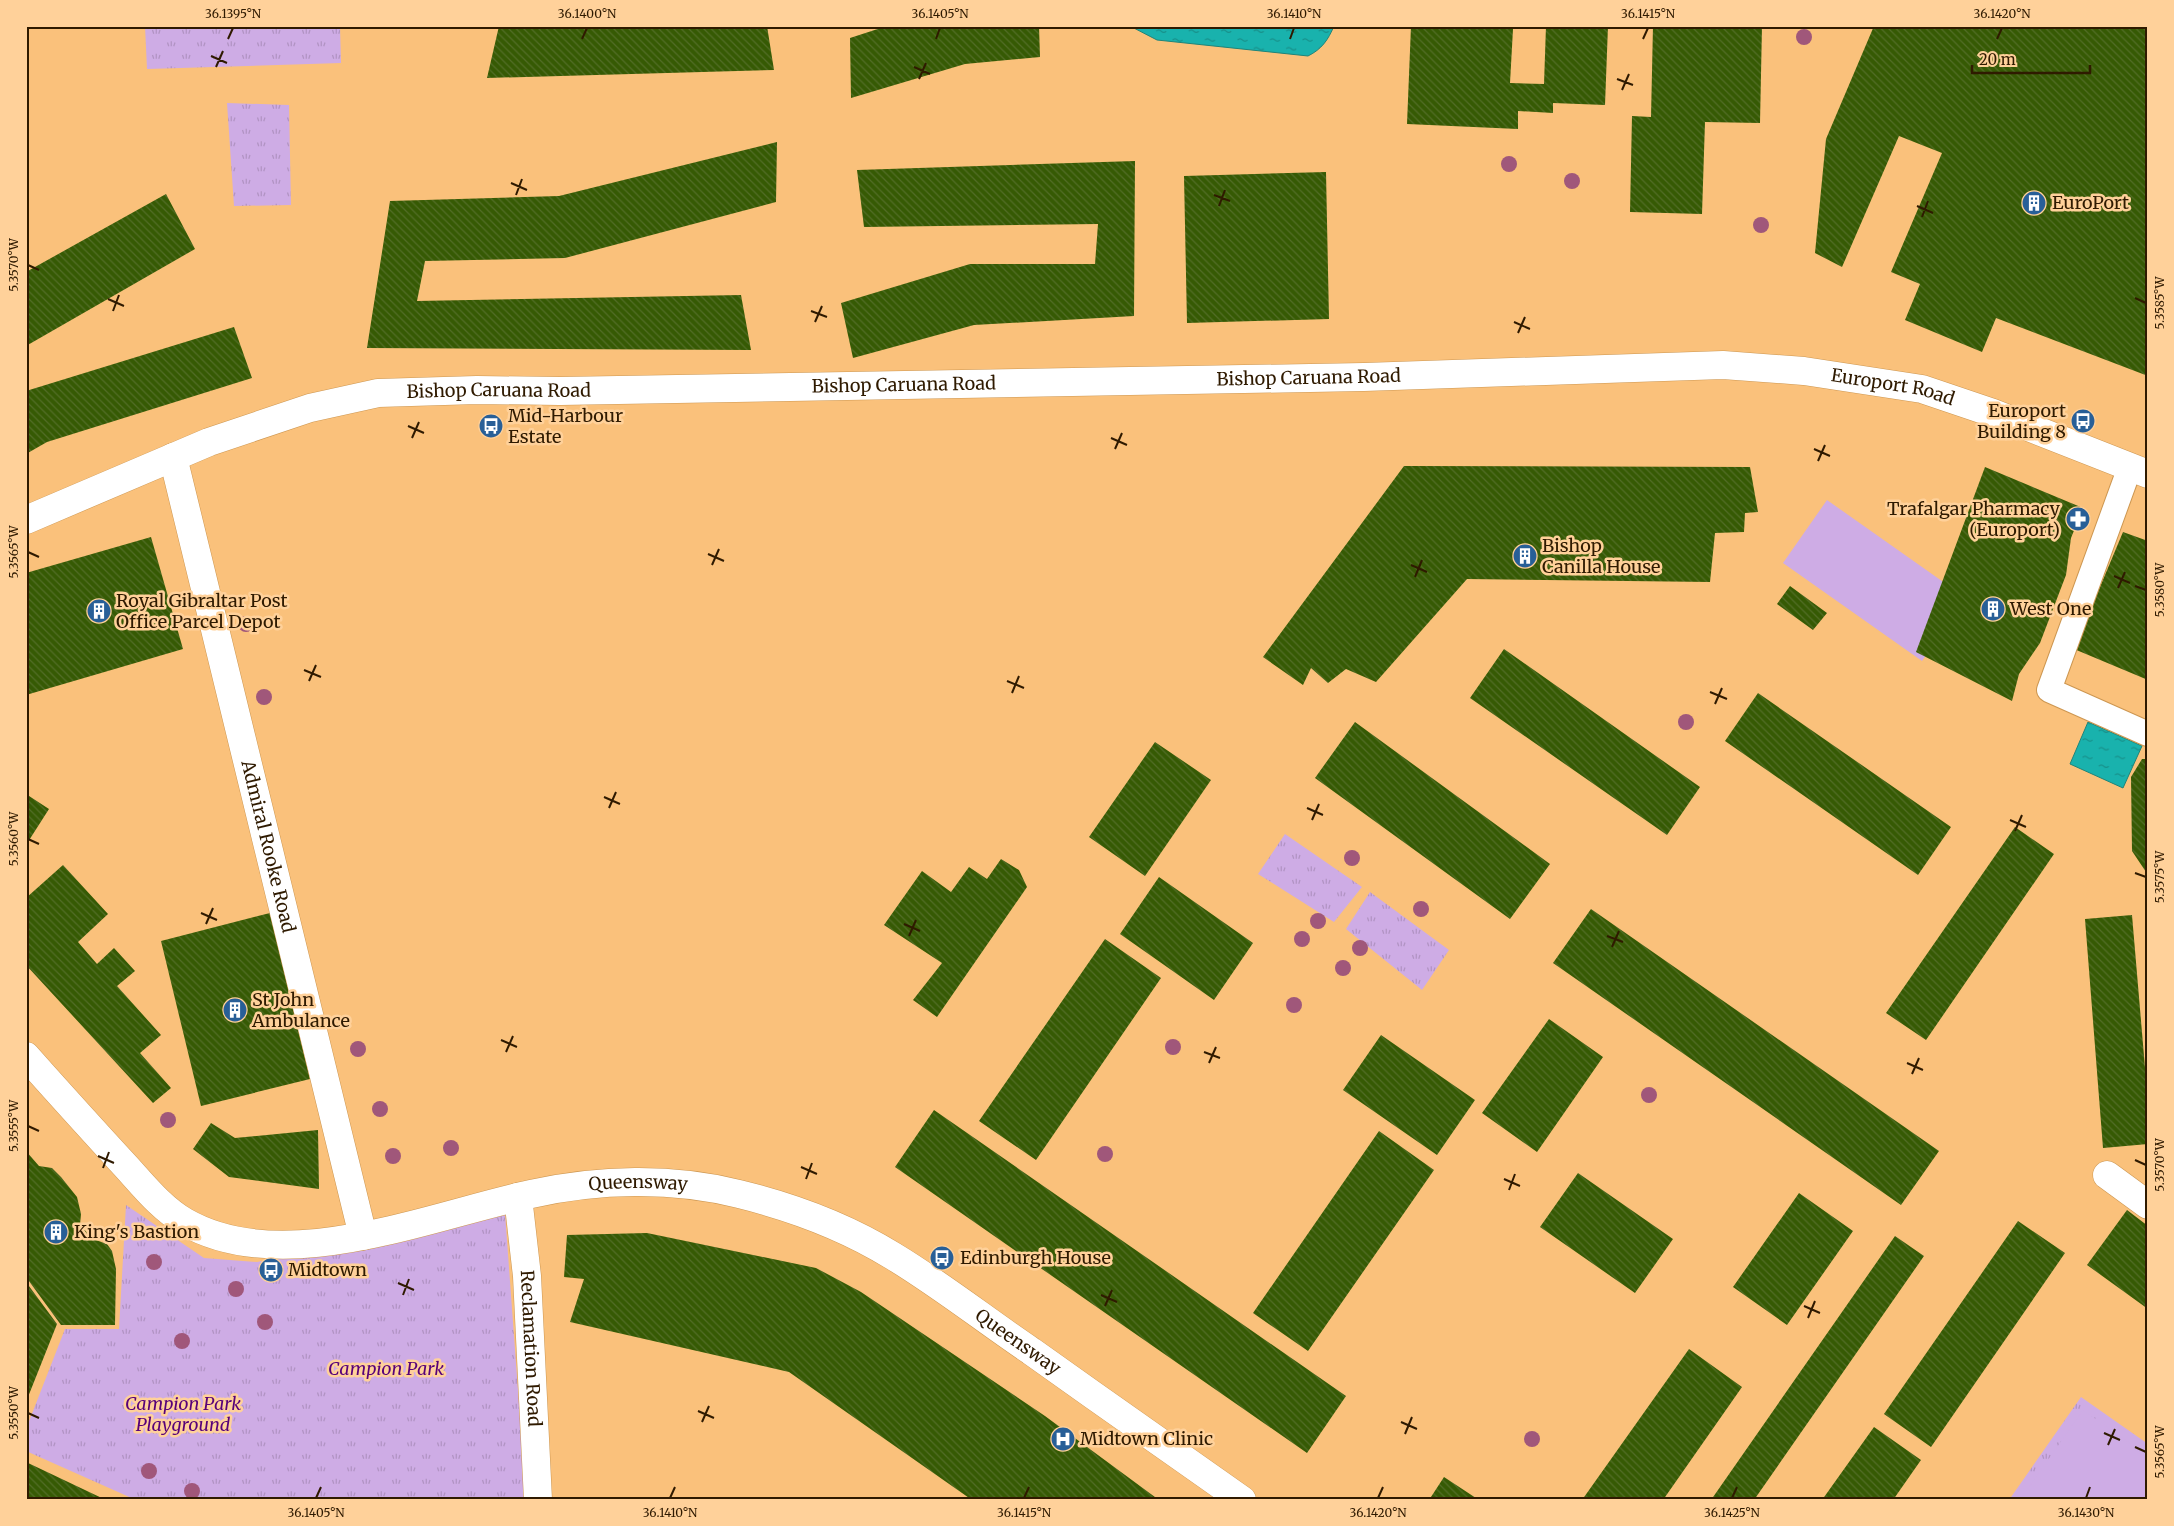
<svg xmlns="http://www.w3.org/2000/svg" width="2174" height="1526" viewBox="0 0 2174 1526" font-family="Merriweather,serif">
<defs>
<pattern id="grass-tufts" width="24" height="20" patternUnits="userSpaceOnUse" patternTransform="scale(1.25)"><rect width="24" height="20" fill="#ceace5"/><path d="M3 7l-1-3M5 7V3M7 7l1-3M15 17l-1-3M17 17v-4M19 17l1-3" fill="none" stroke="#b193c3"/></pattern>
<pattern id="water-ripples" width="26" height="14" patternUnits="userSpaceOnUse" patternTransform="scale(1.25)"><rect width="26" height="14" fill="#19b2ad"/><path d="M2 4q2-2 4 0t4 0M15 11q2-2 4 0t4 0" fill="none" stroke="#17908a"/></pattern>
<pattern id="building-back-hatch" width="6" height="6" patternUnits="userSpaceOnUse" patternTransform="scale(1.25)"><rect width="6" height="6" fill="#365a04"/><path d="M-1 5l2 2M0 0l6 6M5-1l2 2" fill="none" stroke="#526d27"/></pattern>
</defs>
<rect width="100%" height="100%" fill="#fac17b"/>
<path fill="url(#grass-tufts)" d="M145 26H340L341 63 147 69Z
M227 103 289 105 291 205 234 206Z
M1285 834 1362 887 1334 922 1258 874Z
M1370 892 1449 950 1422 990 1346 929Z
M126 1205 204 1258 257 1262 505 1213 526 1500H136L26 1451V1429L65 1329H119Z
M2081 1397 2148 1444V1493L2143 1500H2009Z"/>
<path fill="#ceace5" d="M1827 500 1966 598 1922 661 1783 563Z
M2083 1410 2148 1456V1478L2132 1500H2020Z"/>
<path fill="url(#water-ripples)" stroke="#208479" d="M1130 26H1334C1328 40 1322 49 1308 56L1157 40Z
M2088 722 2142 746 2123 788 2070 764Z"/>
<path fill="url(#building-back-hatch)" d="M499 26H767L774 70 487 78Z
M887 26H1039L1040 57 965 64 851 98 850 38Z
M1411 26 1513 29 1510 83 1544 84 1546 26H1608L1605 105 1553 103V113L1518 111V129L1407 124Z
M1653 26H1762L1760 123 1705 122 1702 214 1630 212 1632 116 1651 117Z
M1874 26H2148V376L1996 318 1982 352 1905 320 1920 284 1891 272 1942 153 1899 136 1842 267 1815 253 1826 139Z
M777 142 776 202 565 258 425 261 417 301 741 295 751 350 367 348 390 201 559 196Z
M1135 161 1134 316 974 325 853 358 841 303 970 264H1095L1098 224 864 227 857 170Z
M1326 172 1329 319 1187 323 1184 176Z
M166 194 195 249 26 346V272Z
M234 327 252 378 47 442 26 454V391Z
M1404 466 1750 467 1758 512 1745 513 1744 532 1715 533 1710 582 1467 579 1376 682 1346 669 1328 683 1311 668 1303 685 1263 657Z
M1985 467 2083 508 2071 538 2066 575 2040 643 2019 674 2012 701 1916 652Z
M2123 532 2148 541V680L2074 649Z
M151 537 183 649 26 695V573Z
M1790 586 1827 613 1813 630 1777 604Z
M1504 649 1700 787 1667 835 1470 698Z
M1758 693 1951 827 1918 875 1725 741Z
M1355 722 1550 864 1510 919 1315 778Z
M1155 742 1211 780 1145 876 1089 837Z
M2142 759H2148V875L2132 851 2131 777Z
M26 794 49 809 26 845Z
M2015 827 2054 854 1926 1040 1886 1013Z
M1001 859 1019 870 1027 887 937 1017 913 1000 942 963 884 925 922 871 951 892 969 867 987 879Z
M63 865 108 914 78 942 97 964 114 948 135 971 117 986 161 1035 140 1053 171 1088 153 1103 26 965V898Z
M1159 877 1253 943 1214 1000 1120 934Z
M1591 909 1939 1151 1901 1205 1553 963Z
M270 913 310 1079 201 1106 161 941Z
M2132 915 2148 1103V1144L2103 1148 2085 919Z
M1105 939 1161 978 1036 1160 979 1121Z
M1549 1019 1603 1057 1537 1152 1482 1113Z
M1381 1035 1475 1100 1437 1155 1343 1090Z
M934 1110 1346 1396 1307 1453 895 1167Z
M211 1123 235 1138 318 1130 319 1189 229 1177 193 1149Z
M1379 1131 1434 1170 1308 1351 1253 1313Z
M26 1151 39 1166 52 1168 61 1177 77 1197 81 1214 80 1225 93 1239 107 1244 112 1251 116 1269 115 1325H61L26 1277Z
M1578 1173 1673 1239 1635 1293 1540 1227Z
M1799 1193 1853 1231 1787 1325 1733 1287Z
M2127 1210 2148 1226V1309L2087 1265Z
M2018 1221 2065 1253 1931 1447 1884 1414Z
M647 1233 816 1268 861 1292 1045 1416 1159 1500H972L789 1372 570 1322 584 1279 564 1277 567 1235Z
M1895 1236 1924 1256 1754 1500H1711Z
M26 1282 57 1324 26 1402Z
M1689 1349 1742 1387 1663 1500H1582Z
M1874 1427 1921 1460 1893 1500H1822Z
M26 1462 106 1500H26Z
M1444 1477 1479 1500H1429Z
M593 1497 614 1498V1500H593Z"/>
<g fill="none" stroke-linecap="round" stroke-linejoin="round">
<defs>
<path id="pedestrian" d="M2130 467 2049 690 2148 734"/>
<g id="minor">
<path d="M2107 1175 2148 1205"/>
<path id="s1" d="M518 1197 527 1276 538 1500"/>
</g>
<g id="primary">
<path id="s2" d="M173 457 363 1236"/>
<path id="s3" d="M26 520 209 442 310 408 378 393 477 390 560 391 1364 377 1723 365 1804 371 1922 389 1993 413 2148 474"/>
<path id="s4" d="M26 1056C57 1091 88 1125 120 1160 140 1181 159 1207 185 1222 283 1278 429 1216 531 1194 598 1179 672 1177 739 1194 792 1207 846 1227 893 1256 941 1285 985 1320 1031 1351 1101 1401 1171 1450 1242 1500"/>
</g>
</defs>
<use href="#pedestrian" stroke="#cd9751" stroke-width="26"/>
<use href="#minor" stroke="#cd9751" stroke-width="29"/>
<use href="#primary" stroke="#cd9751" stroke-width="29"/>
<use href="#pedestrian" stroke="#fff" stroke-width="24"/>
<use href="#minor" stroke="#fff" stroke-width="28"/>
<use href="#primary" stroke="#fff" stroke-width="28"/>
</g>
<g fill="#a0577a">
<circle cx="1804" cy="37" r="8"/>
<circle cx="1509" cy="164" r="8"/>
<circle cx="1572" cy="181" r="8"/>
<circle cx="1761" cy="225" r="8"/>
<circle cx="246" cy="624" r="8"/>
<circle cx="264" cy="697" r="8"/>
<circle cx="1686" cy="722" r="8"/>
<circle cx="1352" cy="858" r="8"/>
<circle cx="1421" cy="909" r="8"/>
<circle cx="1318" cy="921" r="8"/>
<circle cx="1302" cy="939" r="8"/>
<circle cx="1360" cy="948" r="8"/>
<circle cx="1343" cy="968" r="8"/>
<circle cx="1294" cy="1005" r="8"/>
<circle cx="1173" cy="1047" r="8"/>
<circle cx="358" cy="1049" r="8"/>
<circle cx="1649" cy="1095" r="8"/>
<circle cx="380" cy="1109" r="8"/>
<circle cx="168" cy="1120" r="8"/>
<circle cx="451" cy="1148" r="8"/>
<circle cx="1105" cy="1154" r="8"/>
<circle cx="393" cy="1156" r="8"/>
<circle cx="154" cy="1262" r="8"/>
<circle cx="236" cy="1289" r="8"/>
<circle cx="265" cy="1322" r="8"/>
<circle cx="182" cy="1341" r="8"/>
<circle cx="1532" cy="1439" r="8"/>
<circle cx="149" cy="1471" r="8"/>
<circle cx="192" cy="1491" r="8"/>
</g>
<path fill="none" stroke="#2f1a00" stroke-width="2" d="M228 39 233 28M582 39 587 28M936 39 940 28M1290 39 1294 28M1643 39 1648 28M1997 39 2002 28M211 56 227 63M216 67 223 51M914 67 930 74M919 79 926 63M1617 79 1633 85M1622 90 1629 74M511 183 527 190M516 195 522 179M1214 195 1230 201M1219 206 1225 190M1917 206 1933 213M1922 217 1928 201M28 265 39 270M2135 298 2146 303M108 299 124 306M113 311 119 295M811 311 827 317M815 322 822 306M1514 322 1530 329M1518 333 1525 317M408 426 424 433M412 438 419 422M1111 438 1127 445M1115 449 1122 433M1814 449 1830 456M1818 461 1825 445M28 552 39 557M708 554 724 561M712 565 719 549M1411 565 1427 572M2114 576 2130 583M1415 577 1422 560M2135 586 2146 590M2118 588 2125 572M304 670 321 677M309 681 316 665M1007 681 1024 688M1710 692 1727 699M1012 693 1019 676M1715 704 1722 688M604 797 620 804M609 808 616 792M1307 808 1323 815M1312 820 1319 804M2010 820 2026 827M2015 831 2022 815M28 839 39 844M2135 873 2146 877M201 913 217 920M206 924 213 908M904 924 920 931M909 936 916 920M1607 936 1623 942M1612 947 1619 931M501 1040 517 1047M506 1052 513 1036M1204 1052 1220 1058M1209 1063 1216 1047M1907 1063 1923 1070M1912 1074 1919 1058M28 1126 39 1131M98 1156 114 1163M2135 1160 2146 1165M801 1167 817 1174M103 1168 109 1152M806 1179 812 1163M1504 1179 1520 1186M1509 1190 1515 1174M398 1283 414 1290M403 1295 409 1279M1101 1295 1117 1302M1105 1306 1112 1290M1804 1306 1820 1313M1808 1318 1815 1301M698 1411 714 1418M28 1413 39 1418M702 1422 709 1406M1401 1422 1417 1429M2104 1433 2120 1440M1405 1434 1412 1417M2108 1445 2115 1429M2135 1447 2146 1452M316 1498 321 1487M670 1498 675 1487M1024 1498 1029 1487M1378 1498 1383 1487M1732 1498 1737 1487M2086 1498 2090 1487"/>
<defs>
<symbol id="building-disc" viewBox="-11 -11 22 22"><circle r="9.5" fill="#285f97" stroke="#ffd19a"/><path d="M-4-6H4V6H1V3H-1V6H-4ZM-2.5-4.3h1.7v1.8h-1.7ZM.8-4.3h1.7v1.8H.8ZM-2.5-1h1.7V.8h-1.7ZM.8-1h1.7V.8H.8Z" fill="#fff"/></symbol>
<symbol id="bus-disc" viewBox="-11 -11 22 22"><circle r="9.5" fill="#285f97" stroke="#ffd19a"/><path d="M-5-6H5V4H4V6H2V4H-2V6H-4V4H-5ZM-3.5-4V0h7V-4ZM-3.5 1.2v1.5H-2V1.2ZM2 1.2v1.5H3.5V1.2Z" fill="#fff"/></symbol>
<symbol id="pharmacy-disc" viewBox="-11 -11 22 22"><circle r="9.5" fill="#285f97" stroke="#ffd19a"/><path d="M-2-6h4v4h4v4h-4v4h-4v-4h-4v-4h4Z" fill="#fff"/></symbol>
<symbol id="hospital-disc" viewBox="-11 -11 22 22"><circle r="9.5" fill="#285f97" stroke="#ffd19a"/><path d="M-5-5h3v3.5h4V-5h3V5h-3V1.5h-4V5h-3Z" fill="#fff"/></symbol>
</defs>
<g fill-rule="evenodd">
<use href="#building-disc" x="2020" y="189" width="28" height="28"/>
<use href="#bus-disc" x="2069" y="407" width="28" height="28"/>
<use href="#bus-disc" x="477" y="412" width="28" height="28"/>
<use href="#pharmacy-disc" x="2064" y="505" width="28" height="28"/>
<use href="#building-disc" x="1511" y="542" width="28" height="28"/>
<use href="#building-disc" x="1979" y="595" width="28" height="28"/>
<use href="#building-disc" x="85" y="597" width="28" height="28"/>
<use href="#building-disc" x="221" y="996" width="28" height="28"/>
<use href="#building-disc" x="42" y="1218" width="28" height="28"/>
<use href="#bus-disc" x="928" y="1244" width="28" height="28"/>
<use href="#bus-disc" x="257" y="1256" width="28" height="28"/>
<use href="#hospital-disc" x="1049" y="1425" width="28" height="28"/>
</g>
<g text-anchor="middle" stroke-width="5" stroke-linejoin="round" paint-order="stroke">
<g font-size="18" fill="#2f1a00" stroke="#ffd19a" text-anchor="start">
<text x="2052" y="209">EuroPort</text>
<text x="2066" y="417" text-anchor="end">Europort<tspan x="2066" dy="21">Building 8</tspan></text>
<text x="508" y="422">Mid-Harbour<tspan x="508" dy="21">Estate</tspan></text>
<text x="2060" y="515" text-anchor="end">Trafalgar Pharmacy<tspan x="2060" dy="21">(Europort)</tspan></text>
<text x="1542" y="552">Bishop<tspan x="1542" dy="21">Canilla House</tspan></text>
<text x="116" y="607">Royal Gibraltar Post<tspan x="116" dy="21">Office Parcel Depot</tspan></text>
<text x="2010" y="615">West One</text>
<text x="252" y="1006">St John<tspan x="252" dy="21">Ambulance</tspan></text>
<text x="74" y="1238">King's Bastion</text>
<text x="960" y="1264">Edinburgh House</text>
<text x="288" y="1276">Midtown</text>
<text x="1080" y="1445">Midtown Clinic</text>
</g>
<g font-size="18" fill="#2f1a00" stroke="#ffd19a">
<text dy="6" stroke="none"><textPath href="#s3" startOffset="1306">Bishop Caruana Road</textPath></text>
<text dy="6" stroke="none"><textPath href="#s3" startOffset="901">Bishop Caruana Road</textPath></text>
<text dy="6" stroke="none"><textPath href="#s3" startOffset="1892">Europort Road</textPath></text>
<text dy="6" stroke="none"><textPath href="#s3" startOffset="496">Bishop Caruana Road</textPath></text>
<text dy="6" stroke="none"><textPath href="#s2" startOffset="401">Admiral Rooke Road</textPath></text>
<text dy="6" stroke="none"><textPath href="#s4" startOffset="694">Queensway</textPath></text>
<text dy="6" stroke="none"><textPath href="#s4" startOffset="1114">Queensway</textPath></text>
<text dy="6" stroke="none"><textPath href="#s1" startOffset="152">Reclamation Road</textPath></text>
</g>
<g font-size="18" font-style="italic" fill="#570179" stroke="#ffd19a">
<text x="386" y="1375">Campion Park</text>
<text x="183" y="1410">Campion Park<tspan x="183" dy="21">Playground</tspan></text>
</g>
</g>
<rect width="2174" height="1526" fill="none" stroke="#ffd19a" stroke-width="55"/>
<path d="M1972 65v8h118v-8" fill="none" stroke="#2f1a00" stroke-width="2.5"/>
<text x="1979" y="65" font-size="15" fill="#2f1a00" stroke="#ffd19a" stroke-width="4" paint-order="stroke">20 m</text>
<rect x="28" y="28" width="2118" height="1470" fill="none" stroke="#2f1a00" stroke-width="2"/>
<g font-size="12" text-anchor="middle" fill="#2f1a00">
<text x="233" y="18">36.1395°N</text>
<text x="587" y="18">36.1400°N</text>
<text x="940" y="18">36.1405°N</text>
<text x="1294" y="18">36.1410°N</text>
<text x="1648" y="18">36.1415°N</text>
<text x="2002" y="18">36.1420°N</text>
<text transform="translate(14 265) rotate(-90)" y="4">5.3570°W</text>
<text transform="translate(2160 303) rotate(-90)" y="4">5.3585°W</text>
<text transform="translate(14 552) rotate(-90)" y="4">5.3565°W</text>
<text transform="translate(2160 590) rotate(-90)" y="4">5.3580°W</text>
<text transform="translate(14 839) rotate(-90)" y="4">5.3560°W</text>
<text transform="translate(2160 877) rotate(-90)" y="4">5.3575°W</text>
<text transform="translate(14 1126) rotate(-90)" y="4">5.3555°W</text>
<text transform="translate(2160 1165) rotate(-90)" y="4">5.3570°W</text>
<text transform="translate(14 1413) rotate(-90)" y="4">5.3550°W</text>
<text transform="translate(2160 1452) rotate(-90)" y="4">5.3565°W</text>
<text x="316" y="1517">36.1405°N</text>
<text x="670" y="1517">36.1410°N</text>
<text x="1024" y="1517">36.1415°N</text>
<text x="1378" y="1517">36.1420°N</text>
<text x="1732" y="1517">36.1425°N</text>
<text x="2086" y="1517">36.1430°N</text>
</g>
</svg>
